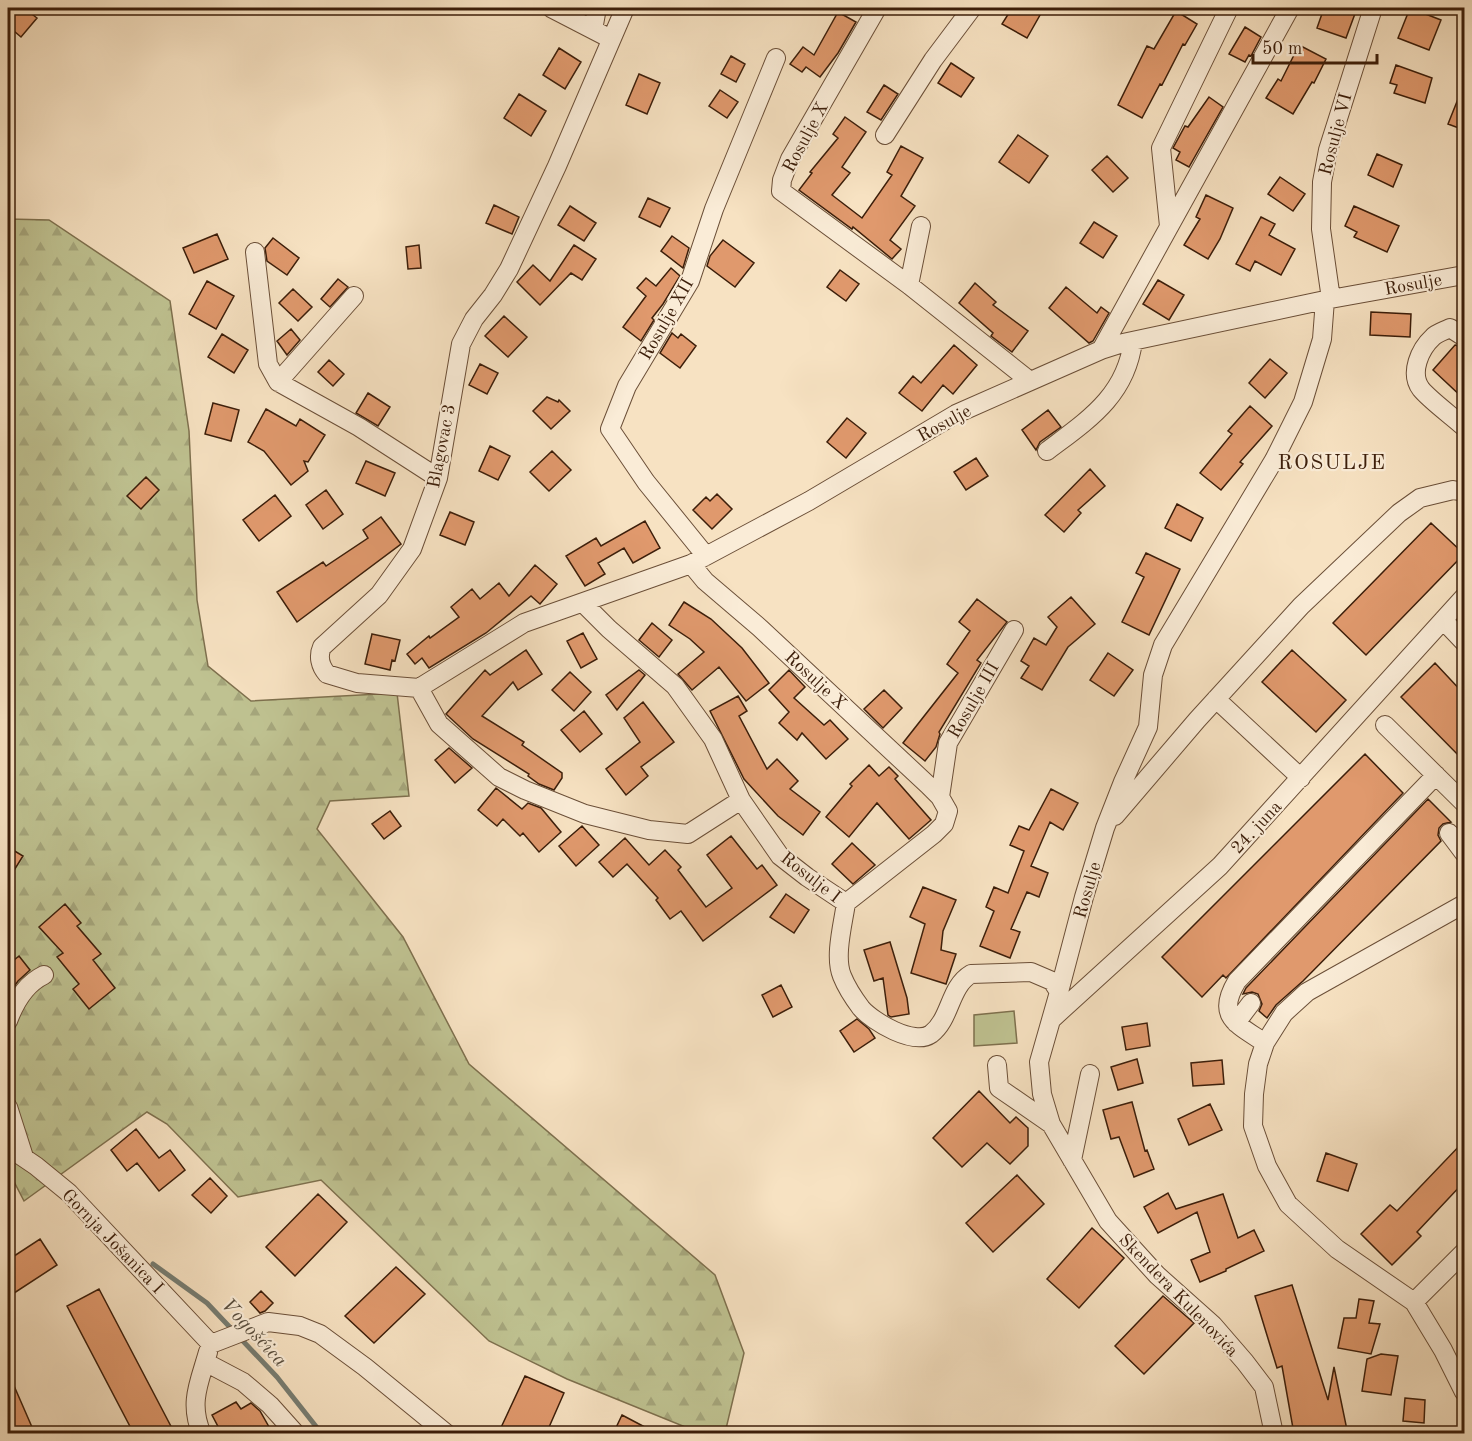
<svg xmlns="http://www.w3.org/2000/svg" width="1472" height="1441" viewBox="0 0 1472 1441" font-family="'Old Standard TT',serif">
<defs>
<pattern id="forest-firs" width="22" height="20" patternUnits="userSpaceOnUse" patternTransform="scale(1.5)"><rect width="22" height="20" fill="#bfc291"/><path d="M5 1l3.5 6h-7zM16 11l3.5 6h-7z" fill="#a5a67c"/></pattern>
</defs>
<rect width="100%" height="100%" fill="#f7e2c2"/>
<filter id="stains"><feTurbulence type="fractalNoise" baseFrequency=".00333" numOctaves="4"/><feColorMatrix values="0 0 0 0 .2 0 0 0 0 .09 0 0 0 0 .02 0 0 0 .5 -.17"/></filter>
<radialGradient id="worn" r=".72"><stop offset=".6" stop-color="#630" stop-opacity="0"/><stop offset="1" stop-color="#630" stop-opacity=".3"/></radialGradient>
<path fill="url(#forest-firs)" stroke="#7e704e" stroke-width="1.5" d="M8 219 49 220 170 301 189 431 197 600 208 666 251 701 397 693 409 796 330 801 317 829 403 937 469 1064 715 1275 744 1353 725 1433H700L567 1379 489 1341 321 1180 238 1197 167 1124 147 1112 24 1201 8 1170Z"/>
<path fill="#bfc291" stroke="#7e704e" stroke-width="1.5" d="M1014 1011 1017 1043 974 1046V1015Z"/>
<g fill="none" stroke-linecap="round" stroke-linejoin="round">
<path stroke="#777d72" stroke-width="5" d="M153 1264 207 1303 277 1377 322 1434"/>
</g>
<path fill="#e0996d" stroke="#3c1e0a" stroke-width="1.5" d="M8 8H24L37 18 21 37 8 26Z
M1012 8H1044L1027 38 1002 24Z
M1324 8H1346L1356 11 1346 38 1317 28Z
M1410 8 1441 20 1429 50 1398 38Z
M1176 11 1197 24 1185 45 1183 44 1162 85 1160 84 1142 118 1118 105 1147 46 1154 49Z
M838 12 856 22 838 53 820 77 806 67 802 72 790 64 803 47 814 55Z
M1245 27 1261 37 1251 56 1249 55 1245 62 1229 54Z
M1299 45 1326 59 1314 83 1312 82 1293 114 1266 98 1278 79 1281 81Z
M559 48 581 62 565 89 543 75Z
M731 56 745 64 736 82 721 74Z
M951 63 974 78 961 97 938 83Z
M1396 65 1432 78 1425 103 1394 93 1397 85 1390 83Z
M639 74 660 83 647 114 626 105Z
M1464 84V130L1448 124Z
M884 85 898 94 881 120 867 112Z
M720 90 738 102 727 118 709 106Z
M519 94 546 111 531 136 504 118Z
M1209 97 1223 107 1189 167 1176 160 1180 152 1173 148 1185 126 1188 127Z
M845 117 866 132 842 167 850 173 832 195 862 218 892 175 887 172 901 146 923 158 901 196 915 206 890 240 901 249 892 259 853 227 852 229 799 190 812 173 810 172 838 138 833 134Z
M1018 135 1048 156 1029 183 999 162Z
M1377 154 1402 165 1393 187 1368 175Z
M1107 156 1128 178 1113 192 1092 170Z
M1280 177 1305 194 1293 211 1268 194Z
M1206 195 1233 208 1220 239 1208 259 1184 245 1200 219 1196 217Z
M648 198 670 208 660 227 639 217Z
M494 205 519 217 512 234 486 223Z
M570 206 596 223 584 241 558 225Z
M1354 206 1399 226 1387 252 1354 237 1357 232 1345 226Z
M1261 217 1275 224 1269 235 1295 249 1281 275 1255 261 1250 271 1236 264Z
M1094 222 1117 236 1103 258 1080 243Z
M217 234 228 259 194 273 183 248Z
M672 236 689 248 683 268 661 251Z
M273 238 299 258 287 275 267 261 265 248Z
M723 240 754 263 735 287 707 266 710 256Z
M419 245 421 268 408 269 406 247Z
M574 245 596 259 582 280 571 273 540 305 517 282 533 265 550 281Z
M671 268 680 276 663 304 652 318 654 320 641 341 623 327 646 296 637 288 646 278 656 286Z
M840 270 859 284 846 301 827 287Z
M338 279 348 287 330 307 321 299Z
M1158 280 1184 295 1169 320 1143 304Z
M207 281 234 296 216 329 189 314Z
M975 283 996 302 993 305 1028 331 1012 352 991 336 993 333 959 303Z
M1066 287 1097 313 1101 307 1109 313 1093 341 1089 343 1049 308Z
M293 289 312 307 298 321 279 303Z
M1371 312 1411 314 1410 337 1370 335Z
M504 316 527 337 508 357 485 336Z
M291 329 300 340 287 355 277 341Z
M672 333 678 338 681 334 696 346 680 368 660 353Z
M222 334 248 350 234 373 208 357Z
M954 345 977 365 953 394 943 385 922 411 899 393 913 376 921 383Z
M1455 345 1464 348V399L1433 370Z
M1270 359 1287 373 1265 398 1249 383Z
M329 360 344 374 333 386 318 372Z
M480 364 498 373 487 394 469 385Z
M368 393 390 407 378 426 356 413Z
M547 397 558 402 559 400 570 411 551 429 533 411Z
M213 403 239 410 231 441 205 434Z
M1250 406 1272 426 1240 462 1243 464 1221 490 1200 473 1232 434 1228 431Z
M266 409 296 426 300 419 325 435 308 462 304 461 308 471 291 485 264 451 248 442Z
M1048 410 1061 427 1040 442 1036 450 1022 430Z
M847 418 866 433 846 458 827 442Z
M490 446 510 456 498 480 479 471Z
M552 451 571 470 549 491 530 472Z
M976 458 988 476 966 490 954 472Z
M366 461 395 473 385 496 356 483Z
M1090 469 1105 486 1078 510 1081 513 1064 532 1045 515Z
M146 477 159 490 141 509 127 496Z
M326 490 343 514 323 529 306 505Z
M717 494 732 509 712 529 693 510 706 497 710 501Z
M275 495 291 516 259 541 243 520Z
M1177 504 1203 518 1191 541 1165 528Z
M450 512 474 522 465 545 440 535Z
M381 517 401 544 297 622 277 592 323 562 326 566 368 538 363 530Z
M645 521 660 548 633 563 624 548 598 563 605 574 585 586 566 556 596 538 601 546Z
M1431 523 1464 554 1366 655 1333 623Z
M1146 553 1180 569 1149 635 1122 622 1144 577 1136 573Z
M535 565 557 584 540 604 531 596 486 633 429 668 422 658 415 664 407 654 429 636 430 638 459 617 451 607 472 589 480 599 499 583 509 596Z
M1071 597 1095 624 1068 647 1042 690 1021 678 1029 666 1021 661 1034 638 1046 645 1057 627 1048 617Z
M977 599 1007 622 977 660 981 663 939 732 940 734 936 747 925 761 903 743 958 673 947 664 970 631 959 622Z
M684 602 711 619 742 648 769 683 746 701 719 667 692 690 678 674 704 652 690 639 669 625Z
M652 623 672 640 659 657 639 640Z
M583 633 597 659 581 668 567 641Z
M372 634 400 640 395 661 392 660 390 670 365 664Z
M526 650 542 674 518 690 513 682 482 716 524 742 522 745 562 773V778L554 790 539 784 528 776 529 774 473 739 446 714 485 670 490 675Z
M1292 650 1346 700 1316 732 1262 682Z
M1108 653 1133 670 1114 696 1090 680Z
M1435 663 1464 694V761L1401 697Z
M639 670 645 675 617 710 606 695Z
M789 670 805 687 794 698 824 725 830 720 848 739 826 759 802 733 797 740 779 723 789 712 769 690Z
M570 672 591 692 574 711 552 690Z
M884 690 902 708 883 728 864 709Z
M738 696 747 711 739 716 767 769 777 759 798 781 790 789 820 812 803 835 778 816 744 779 710 711Z
M643 702 674 742 641 767 648 776 626 795 606 769 640 742 624 718Z
M584 711 602 734 580 752 561 730Z
M449 748 472 768 455 783 435 760Z
M1365 754 1403 793 1226 978 1223 975 1202 997 1162 957Z
M869 765 879 776 889 767 898 776 895 779 931 820 909 839 877 803 849 837 826 817 852 786 850 784Z
M496 788 522 809 528 803 541 808 561 832 539 852 523 833 520 836 503 819 497 826 478 810Z
M1051 789 1078 803 1063 830 1050 822 1031 866 1048 873 1039 897 1027 892 1011 929 1020 932 1010 958 980 946 994 911 986 907 994 887 1008 893 1024 851 1010 845 1019 826 1029 830Z
M1428 799 1451 822 1443 824 1439 828 1438 835 1441 841 1303 981 1276 1005 1267 1018 1259 1011 1262 1004 1258 994 1252 992 1243 994 1246 988Z
M390 811 401 826 384 839 372 824Z
M582 826 599 845 576 866 559 846Z
M731 836 757 869 762 865 777 885 703 941 681 911 670 919 656 900 658 898 627 864 613 877 599 862 625 838 649 865 665 850 681 867 678 870 706 907 732 888 707 855Z
M852 843 875 865 853 884 832 864Z
M8 847 23 856 8 880Z
M923 887 956 900 943 931 941 950 956 954 946 984 911 973 925 924 910 917Z
M786 894 809 910 794 933 770 917Z
M65 904 81 923 77 926 101 954 93 960 115 988 89 1009 73 989 79 984 57 957 63 953 39 927Z
M890 942 907 998 909 1014 891 1017 888 1015 883 978 874 981 864 950Z
M19 956 30 970 18 981 8 995V965Z
M781 985 792 1007 773 1017 762 995Z
M857 1019 869 1029 875 1038 854 1052 840 1031Z
M1147 1023 1150 1046 1126 1050 1122 1027Z
M1137 1059 1143 1083 1118 1090 1111 1067Z
M1222 1060 1224 1084 1193 1086 1191 1063Z
M979 1091 1010 1123 1016 1117 1028 1128V1146L1010 1164 987 1143 962 1167 933 1138Z
M1132 1102 1145 1151 1147 1150 1154 1169 1134 1177 1119 1137 1111 1139 1103 1110Z
M1210 1104 1222 1130 1189 1145 1178 1119Z
M136 1129 159 1158 170 1150 185 1170 159 1191 137 1163 127 1171 111 1150Z
M1464 1141V1182L1417 1232 1421 1236 1392 1265 1361 1234 1390 1205 1397 1211Z
M1326 1153 1357 1164 1348 1191 1317 1181Z
M1017 1175 1044 1204 993 1252 966 1223Z
M210 1178 227 1196 211 1213 192 1195Z
M1168 1193 1176 1209 1223 1194 1238 1238 1254 1230 1264 1251 1226 1269V1271L1200 1282 1191 1260 1210 1252 1197 1212 1158 1233 1144 1207Z
M318 1194 347 1222 295 1276 266 1247Z
M1092 1228 1124 1258 1079 1308 1047 1279Z
M40 1239 57 1265 8 1297V1260Z
M396 1267 425 1294 374 1343 345 1316Z
M1292 1285 1328 1400 1334 1367 1346 1425V1434H1294L1282 1366 1277 1368 1255 1296Z
M99 1289 175 1434H134L67 1306Z
M261 1291 273 1303 265 1311 260 1313 250 1302Z
M1163 1296 1194 1323 1144 1374 1115 1346Z
M1359 1299 1374 1301 1369 1323 1380 1324 1371 1354 1338 1348 1344 1318H1356Z
M1381 1354 1398 1356 1391 1395 1362 1391 1367 1359Z
M8 1372 35 1434H8Z
M525 1376 564 1393 546 1434H498Z
M1405 1398 1425 1400 1424 1423 1403 1421Z
M236 1402 241 1409 251 1403 260 1411 273 1434H222L212 1415Z
M622 1415 658 1434H613Z"/>
<g fill="none" stroke-linecap="round" stroke-linejoin="round">
<defs>
<path id="minor" d="M551 8 611 39
M625 8 557 166 509 269 493 295 474 319 461 344 438 478 412 549 379 595 322 647C318 656 320 666 327 674L357 683 419 688 524 623 691 564 809 501 956 414 1101 350 1123 343 1325 300 1464 275
M877 8 790 159 782 180 781 191 909 285 1030 381
M593 30 597 8
M885 135 933 60 972 8
M1169 226 1161 148 1229 8
M255 252 268 364 278 382 359 427 438 478
M909 285 921 226
M1331 299 1321 229 1322 182 1328 150 1373 8
M1464 337 1450 328C1444 331 1437 333 1433 337 1420 349 1409 373 1421 389 1431 401 1452 416 1464 427
M1101 350 1290 8
M278 382 354 296
M1047 451C1088 420 1126 396 1133 341
M706 556 646 482 610 429 627 386 690 281 714 209 776 58
M691 564 705 581 760 628 928 785 940 797 948 811 944 824 934 834 846 903
M583 603 609 629 675 686 713 739 741 800 780 856 807 877 846 903C843 924 834 957 842 976 846 986 855 1000 861 1008 873 1022 914 1046 931 1034 951 1019 949 987 971 974L1031 972 1052 981 1059 992 1039 1062 1042 1094 1051 1124 1108 1221 1157 1275 1213 1325 1245 1362 1264 1387 1274 1434
M1443 620 1464 642
M419 688 439 724 499 777 525 790 585 814 649 830 688 834 741 800
M1216 699 1301 778
M1385 725 1464 803
M940 797 948 743 1014 630
M1115 816 1197 720 1301 606 1399 513 1420 498 1453 490 1464 492
M1449 833 1464 853
M1464 904 1307 992 1284 1013 1265 1043 1258 1064 1254 1094 1253 1126 1267 1166 1288 1204 1337 1249 1414 1302 1443 1350 1464 1392
M1059 992 1084 897 1105 828 1123 782 1148 727 1153 675 1163 645 1274 460 1303 402 1322 339 1325 300
M1053 1018 1220 866 1464 597
M8 1021C15 1002 25 984 44 975
M1236 1023 1251 1003
M1265 1043C1237 1024 1215 1017 1237 981L1436 775
M997 1065 999 1088 1051 1124
M8 1107 24 1157
M8 1147 36 1166 69 1193 211 1344
M1072 1160 1090 1074
M1414 1302 1464 1252
M211 1344 268 1322 300 1326 320 1334 365 1367 447 1434
M205 1362 243 1382 270 1405 296 1434
M202 1434C188 1403 200 1381 208 1352"/>
</defs>
<use href="#minor" stroke="#6b4f38" stroke-width="20"/>
<use href="#minor" stroke="#faecd7" stroke-width="18"/>
</g>
<g text-anchor="middle" stroke-width="4.5" stroke-linejoin="round" paint-order="stroke">
<g font-size="18" fill="#3c1e0a" stroke="#faecd7">
<text transform="translate(1335 134) rotate(-75)" y="6">Rosulje VI</text>
<text transform="translate(805 137) rotate(-62)" y="6">Rosulje X</text>
<text transform="translate(1413 284) rotate(-10)" y="6">Rosulje</text>
<text transform="translate(666 319) rotate(-60)" y="6">Rosulje XII</text>
<text transform="translate(944 423) rotate(-29)" y="6">Rosulje</text>
<text transform="translate(441 446) rotate(-79)" y="6">Blagovac 3</text>
<text transform="translate(816 680) rotate(43)" y="6">Rosulje X</text>
<text transform="translate(973 700) rotate(-60)" y="6">Rosulje III</text>
<text transform="translate(1256 827) rotate(-47)" y="6">24. juna</text>
<text transform="translate(811 877) rotate(38)" y="6">Rosulje I</text>
<text transform="translate(1087 890) rotate(-74)" y="6">Rosulje</text>
<text transform="translate(113 1241) rotate(46)" y="6">Gornja Jošanica I</text>
<text transform="translate(1179 1295) rotate(46)" y="6">Skendera Kulenovića</text>
</g>
<g font-size="20" font-style="italic" fill="#594e3e" stroke="#faecd7">
<text transform="translate(255 1332) rotate(47)" y="7">Vogošćica</text>
</g>
<g font-size="21" letter-spacing="1.5" fill="#3c1e0a" stroke="#faecd7">
<text x="1332" y="469">ROSULJE</text>
</g>
</g>
<rect width="1472" height="1441" fill="none" stroke="#f7e2c2" stroke-width="30"/>
<rect x="9" y="9" width="1454" height="1423" fill="none" stroke="#3c1e0a" stroke-width="3"/>
<rect x="15" y="15" width="1442" height="1411" fill="none" stroke="#3c1e0a" stroke-width="1.5"/>
<path d="M1253 54v9h124v-9" fill="none" stroke="#3c1e0a" stroke-width="3"/>
<text x="1262" y="54" font-size="18" fill="#3c1e0a" stroke="#faecd7" stroke-width="4.5" paint-order="stroke">50 m</text>
<rect width="100%" height="100%" filter="url(#stains)"/>
<rect width="100%" height="100%" fill="url(#worn)"/>
</svg>
